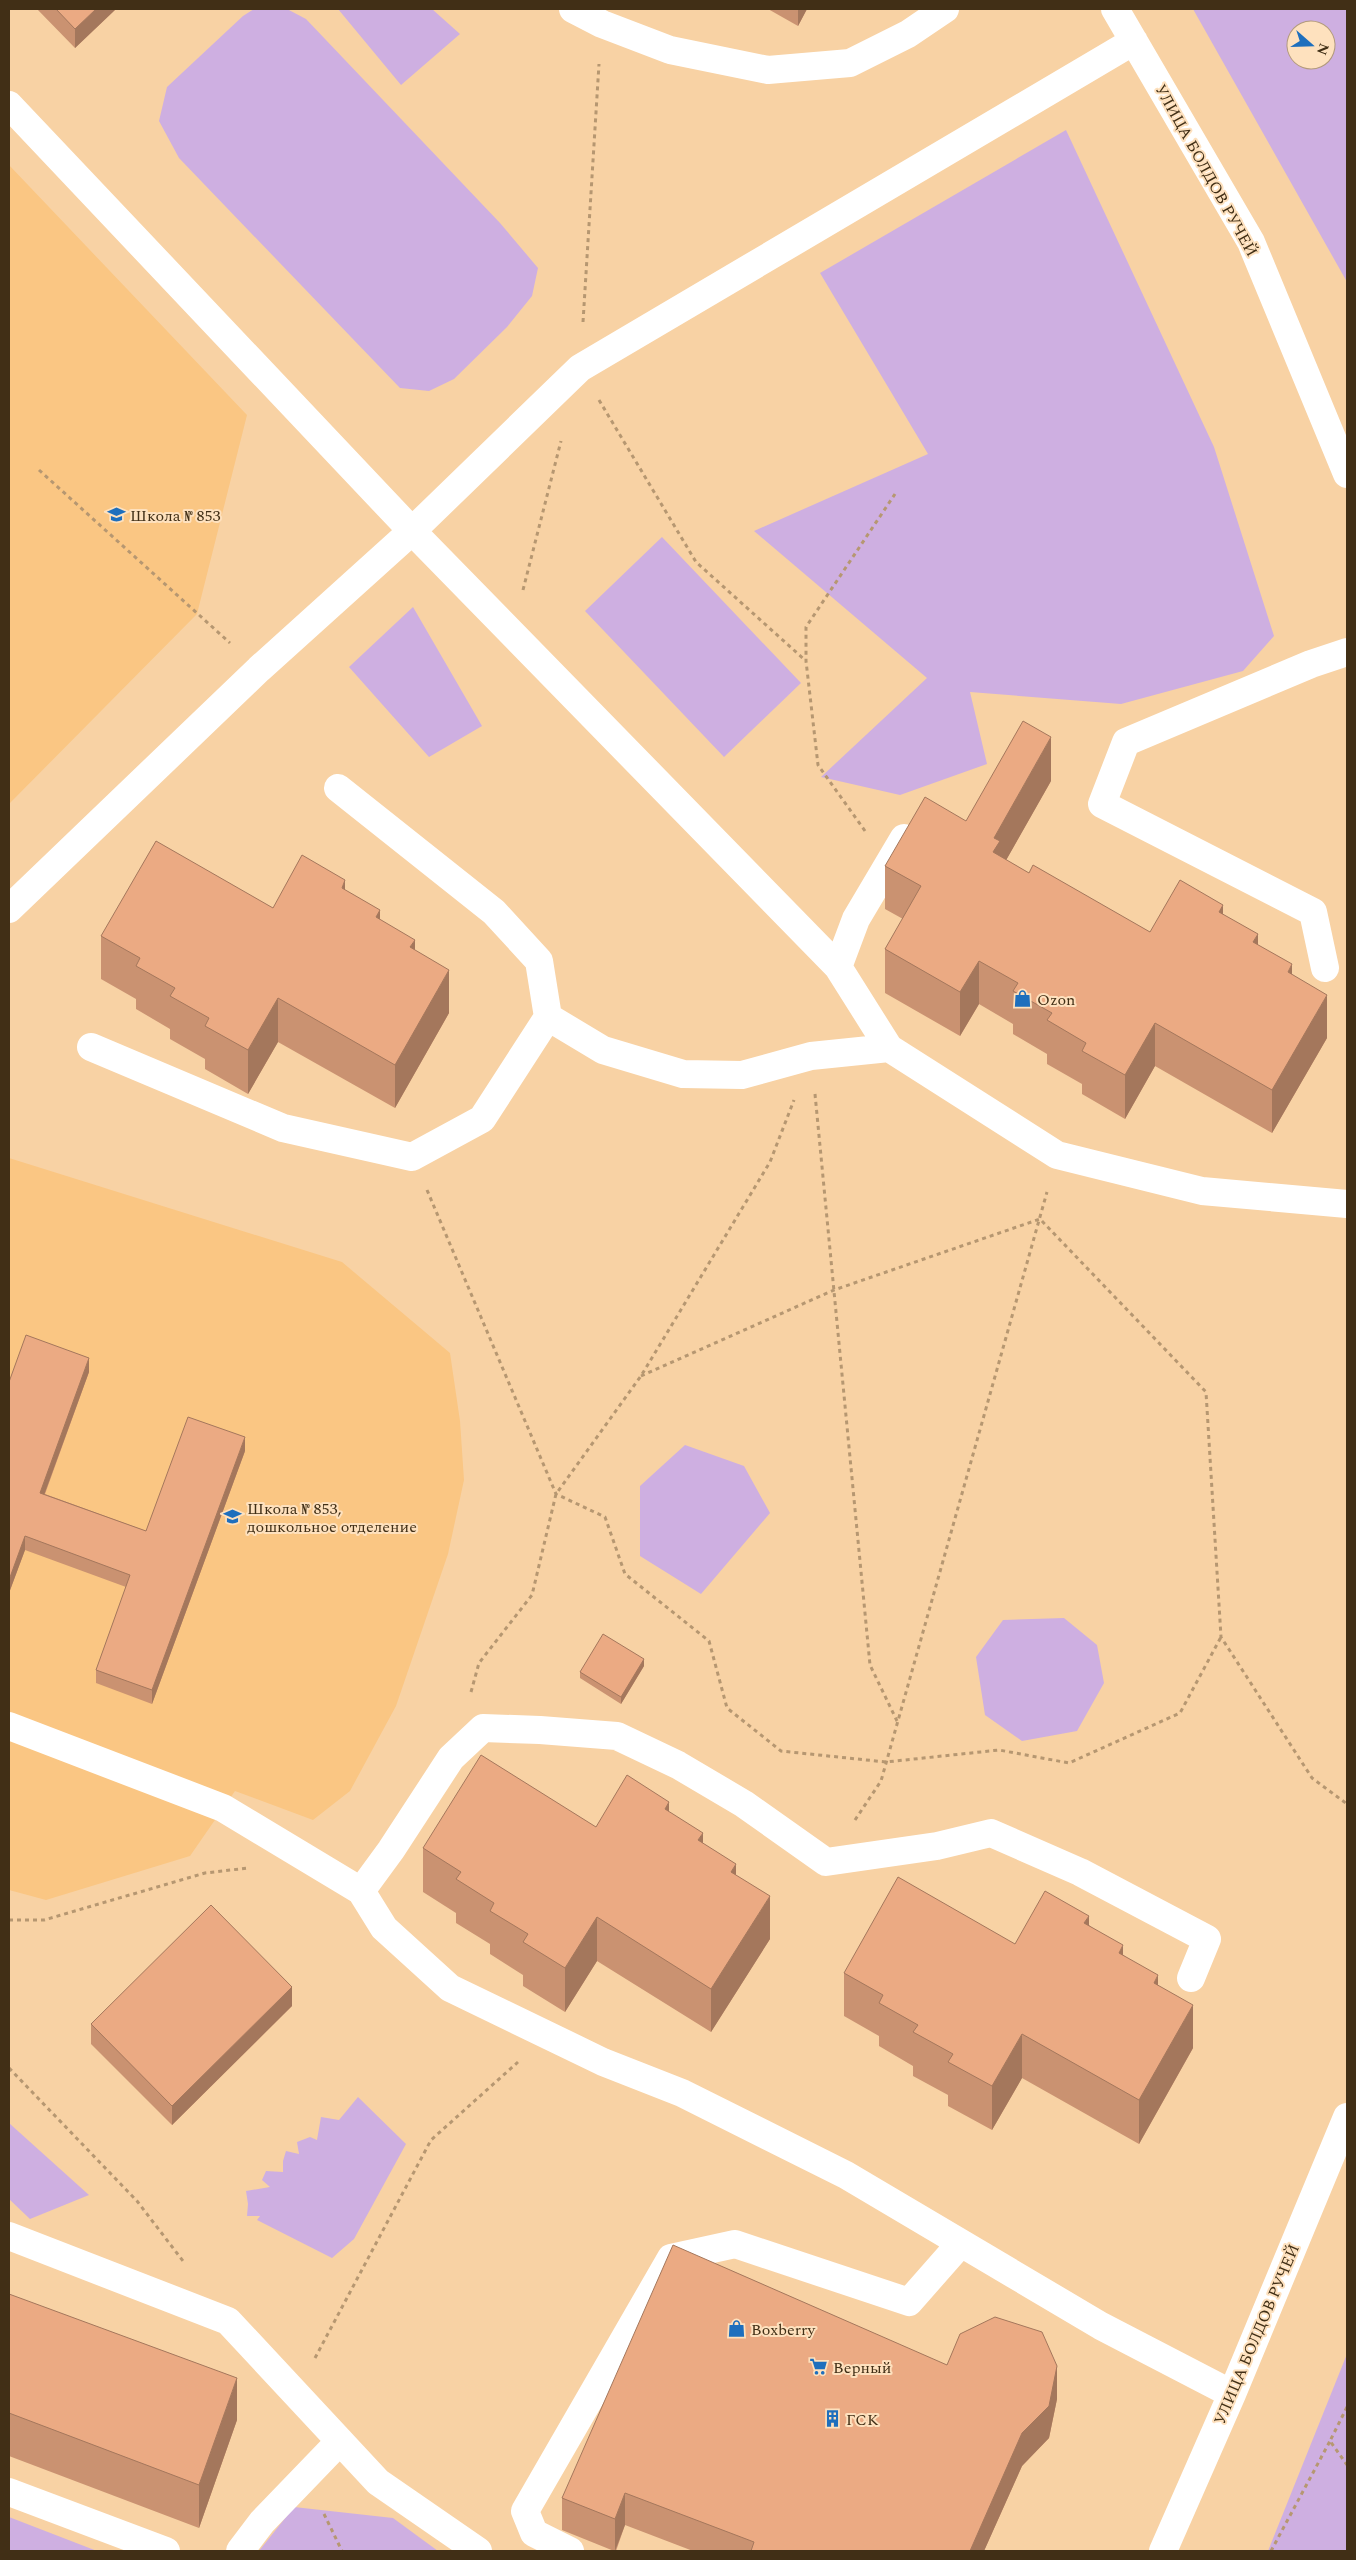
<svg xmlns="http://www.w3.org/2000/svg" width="1356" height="2560" viewBox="0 0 1356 2560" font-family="Spectral,serif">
<rect width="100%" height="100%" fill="#f8d2a4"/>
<path fill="#fac683" d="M9 165 247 415 197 614 9 804Z
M9 1158 342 1262 450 1353 460 1421 464 1480 448 1554 396 1706 350 1791 313 1820 235 1791 190 1856 46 1900 9 1890Z"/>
<path fill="#ceafe1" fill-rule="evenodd" d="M254 9H287L306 19 500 223 538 268 532 296 507 327 454 379 429 391 400 388 179 158 159 121 167 87 243 16Z
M338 9H432L460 34 401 85Z
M1193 9H1347V282ZM1296 30H1326V60H1296Z
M1066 130 1214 447 1274 636 1243 671 1121 704 970 692 987 764 900 795 821 777 927 678 754 531 928 454 820 273Z
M662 537 801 683 724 757 585 611Z
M413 607 482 726 429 757 349 667Z
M685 1445 744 1466 770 1513 701 1594 640 1556V1486Z
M1064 1618 1097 1645 1104 1683 1077 1731 1022 1741 985 1715 976 1657 1003 1620Z
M358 2097 406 2144 354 2239 332 2258 257 2220 260 2216H247L248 2204 246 2191 270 2187 262 2180 266 2171 283 2172V2161L286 2151 299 2154 297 2142 310 2137 317 2140 321 2117 339 2120Z
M9 2123 89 2195 30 2219 9 2199Z
M1347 2354V2551H1268Z
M294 2507 393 2518 438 2551H259Z
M9 2517 97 2551H9Z"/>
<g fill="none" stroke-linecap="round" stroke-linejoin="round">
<path stroke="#b69771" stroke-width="3" stroke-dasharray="4 4" stroke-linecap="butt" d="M583 322 599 64
M599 400 696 562 806 661
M39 470 230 643
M523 590 561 441
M865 831 818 765 806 661V627L895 494
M815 1094 870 1665 897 1721
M427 1190 556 1494 605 1517 625 1574 709 1641 727 1708 781 1751 886 1762 999 1750 1069 1763 1180 1713 1221 1637
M641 1376 834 1290 1040 1219 1206 1392 1221 1637 1312 1778 1347 1804
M471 1692 479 1663 532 1595 556 1494 641 1376 770 1162 794 1100
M855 1820 881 1781 1047 1192
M9 1920H44L205 1873 248 1868
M9 2068 137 2201 183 2261
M315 2358 431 2140 518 2062
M1347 2407 1330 2441 1347 2465
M324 2514 342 2551
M1271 2551 1330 2441"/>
<path stroke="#fff" stroke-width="28" d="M573 9 602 24 670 50 768 70 850 63 908 34 945 9
M1115 9 1251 242 1347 474
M9 105 412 531 838 967
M9 909 259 669 412 531 580 368 1134 41
M1325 968 1313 912 1102 804 1126 742 1311 664 1347 652
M548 1017 603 1050 683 1074 742 1075 811 1056 889 1048 1057 1155 1202 1191 1347 1204
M91 1047 283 1128 412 1157 482 1119 548 1017 539 961 494 912 338 788
M889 1048 838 967 856 919 904 838
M9 1726 223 1808 361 1891
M1191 1978 1207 1939 1080 1872 991 1833 937 1846 826 1862 744 1804 678 1765 617 1736 540 1730 483 1728 451 1758 391 1850 361 1891 384 1928 450 1988 603 2062 682 2093 846 2175 1101 2326 1232 2394
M9 2236 228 2321 378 2482 478 2551
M9 2492 166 2551
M240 2551 262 2522 340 2441
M570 2551 534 2533 525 2511 671 2258 735 2244 909 2302 960 2244
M1163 2551 1232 2394 1347 2117"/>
</g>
<path fill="#ca9271" d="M37 9H116L75 48Z
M768 9H807L798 26Z
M1051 781 1006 860 1029 873 1150 932 1223 915 1292 975 1327 1038 1272 1133 1155 1066 1125 1119 1082 1094V1084L1047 1064V1054L1013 1034V1024L979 1004 960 1036 885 993V949L903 919 885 909V866L966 821Z
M345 890 415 950 449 1013 395 1108 278 1042 248 1094 205 1069V1059L170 1039V1029L136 1009V999L101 979V936L273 908Z
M89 1372 45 1494 146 1531 245 1451 152 1704 96 1683V1670L126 1587 25 1550 9 1593V1382Z
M644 1666 621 1704 580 1678V1672Z
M669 1812 736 1875 770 1939 711 2032 597 1961 565 2012 523 1986V1975L490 1954V1944L456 1923V1913L423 1892V1848L596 1827Z
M1089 1925 1158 1985 1193 2048 1139 2144 1022 2078 992 2130 948 2106V2095L913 2076V2066L879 2046V2036L844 2016V1973L1015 1944Z
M292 2006 172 2125 91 2044V2024Z
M9 2294 237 2420 199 2528 9 2456Z
M947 2365 1057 2399 1049 2438 1022 2466 984 2551H693L625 2525 616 2551H614L562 2530V2498Z"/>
<path fill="#a4775c" d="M96 9H116L75 48V29Z
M798 9H807L798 26Z
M1051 737V781L1000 871 993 896 994 838Z
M345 880V923L342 888Z
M1223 905V948L1219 912Z
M380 910V953L376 917Z
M1258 934V978L1253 942Z
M415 940V983L410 947Z
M979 961V1004L960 1036V992Z
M1292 964V1008L1288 972Z
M449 970V1013L395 1108V1065Z
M1327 995V1038L1272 1133V1090Z
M278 998V1042L248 1094V1050Z
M1155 1023V1066L1125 1119V1075Z
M89 1358V1372L40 1506V1493Z
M245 1437V1451L152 1704V1690Z
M25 1536V1550L9 1593V1580Z
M644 1659V1666L621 1704V1697Z
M669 1802V1845L665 1809Z
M703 1833V1877L698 1840Z
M736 1864V1908L731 1872Z
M770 1896V1939L711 2032V1989Z
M1089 1916V1959L1084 1923Z
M597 1917V1961L565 2012V1968Z
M1123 1945V1989L1119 1953Z
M1158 1975V2018L1154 1983Z
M292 1987V2006L172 2125V2106Z
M1193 2005V2048L1139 2144V2100Z
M1022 2034V2078L992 2130V2086Z
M1057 2366V2399L1049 2438 1022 2466 984 2551H970L1022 2433Z
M237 2378V2420L199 2528V2485Z
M625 2493V2525L615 2551V2519Z"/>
<path fill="#ebaa83" stroke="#a4775c" d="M56 9H96L75 29Z
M1023 721 1051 737 994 838 1000 841 993 852 1029 873 1033 865 1150 932 1180 880 1223 905 1219 912 1258 934 1253 942 1292 964 1288 972 1327 995 1272 1090 1155 1023 1125 1075 1082 1051 1086 1043 1047 1020 1052 1013 1013 991 1018 983 979 961 960 992 885 949 921 886 885 866 925 797 966 821Z
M156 841 273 908 302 855 345 880 342 888 380 910 376 917 415 940 410 947 449 970 395 1065 278 998 248 1050 205 1026 209 1018 170 996 175 988 136 966 140 958 101 936Z
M26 1335 89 1358 40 1493 146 1531 188 1417 245 1437 152 1690 96 1670 130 1575 25 1536 9 1580V1382Z
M603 1634 644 1659 621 1697 580 1672Z
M481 1755 596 1827 627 1775 669 1802 665 1809 703 1833 698 1840 736 1864 731 1872 770 1896 711 1989 597 1917 565 1968 523 1942 528 1934 490 1911 494 1903 456 1879 461 1872 423 1848Z
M898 1877 1015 1944 1045 1891 1089 1916 1084 1923 1123 1945 1119 1953 1158 1975 1154 1983 1193 2005 1139 2100 1022 2034 992 2086 948 2062 953 2054 913 2032 918 2025 879 2003 883 1995 844 1973Z
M211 1905 292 1987 172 2106 91 2024Z
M673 2245 947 2365 960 2334 995 2317 1042 2332 1057 2366 1049 2406 1022 2433 970 2551H751L754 2542 625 2493 615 2519 562 2498Z
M9 2294 237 2378 199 2485 9 2413Z"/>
<defs>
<symbol id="school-bare" viewBox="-9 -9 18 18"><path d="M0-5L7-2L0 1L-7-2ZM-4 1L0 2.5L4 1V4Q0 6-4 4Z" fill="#1e6fbd" stroke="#fee1be" stroke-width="2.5" paint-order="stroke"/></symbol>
<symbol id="shop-bare" viewBox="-9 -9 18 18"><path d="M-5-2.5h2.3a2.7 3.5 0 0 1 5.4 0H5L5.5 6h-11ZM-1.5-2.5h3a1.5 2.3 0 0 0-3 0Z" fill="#1e6fbd" stroke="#fee1be" stroke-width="2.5" paint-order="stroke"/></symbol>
<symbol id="supermarket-bare" viewBox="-9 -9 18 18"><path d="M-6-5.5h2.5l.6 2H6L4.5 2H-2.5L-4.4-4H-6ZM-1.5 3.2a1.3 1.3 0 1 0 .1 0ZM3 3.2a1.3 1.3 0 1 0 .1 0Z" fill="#1e6fbd" stroke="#fee1be" stroke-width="2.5" paint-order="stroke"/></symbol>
<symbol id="building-bare" viewBox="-9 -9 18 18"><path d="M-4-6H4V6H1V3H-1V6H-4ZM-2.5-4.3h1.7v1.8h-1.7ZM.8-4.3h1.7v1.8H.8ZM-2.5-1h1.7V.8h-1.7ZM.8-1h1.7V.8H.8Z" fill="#1e6fbd" stroke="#fee1be" stroke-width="2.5" paint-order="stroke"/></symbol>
</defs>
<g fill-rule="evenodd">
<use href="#school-bare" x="104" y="502" width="25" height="25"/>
<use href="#shop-bare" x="1010" y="986" width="25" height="25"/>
<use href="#school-bare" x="220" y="1504" width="25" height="25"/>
<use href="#shop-bare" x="724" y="2316" width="25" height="25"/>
<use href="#supermarket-bare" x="806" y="2354" width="25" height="25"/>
<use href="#building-bare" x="820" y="2406" width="25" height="25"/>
</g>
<g text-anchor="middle" stroke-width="4" stroke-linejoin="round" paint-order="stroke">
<g font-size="16" fill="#412f16" stroke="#fee1be">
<text transform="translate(1207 170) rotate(61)" y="6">УЛИЦА БОЛДОВ РУЧЕЙ</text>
<text transform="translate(1256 2334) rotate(-67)" y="6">УЛИЦА БОЛДОВ РУЧЕЙ</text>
</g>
<g font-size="16" fill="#412f16" stroke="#fee1be" text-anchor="start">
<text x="130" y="521">Школа № 853</text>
<text x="1037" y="1005">Ozon</text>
<text x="247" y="1514">Школа № 853,<tspan x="247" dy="18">дошкольное отделение</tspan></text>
<text x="751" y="2335">Boxberry</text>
<text x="833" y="2373">Верный</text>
<text x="846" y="2425">ГСК</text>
</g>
</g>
<rect width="1356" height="2560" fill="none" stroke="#412f16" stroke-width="20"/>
<g transform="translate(1311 45) rotate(110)"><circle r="24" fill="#fee1be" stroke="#b29a7b"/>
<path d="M0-4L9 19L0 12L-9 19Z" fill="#1e6fbd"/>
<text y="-8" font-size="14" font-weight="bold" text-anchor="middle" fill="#412f16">N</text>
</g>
</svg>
